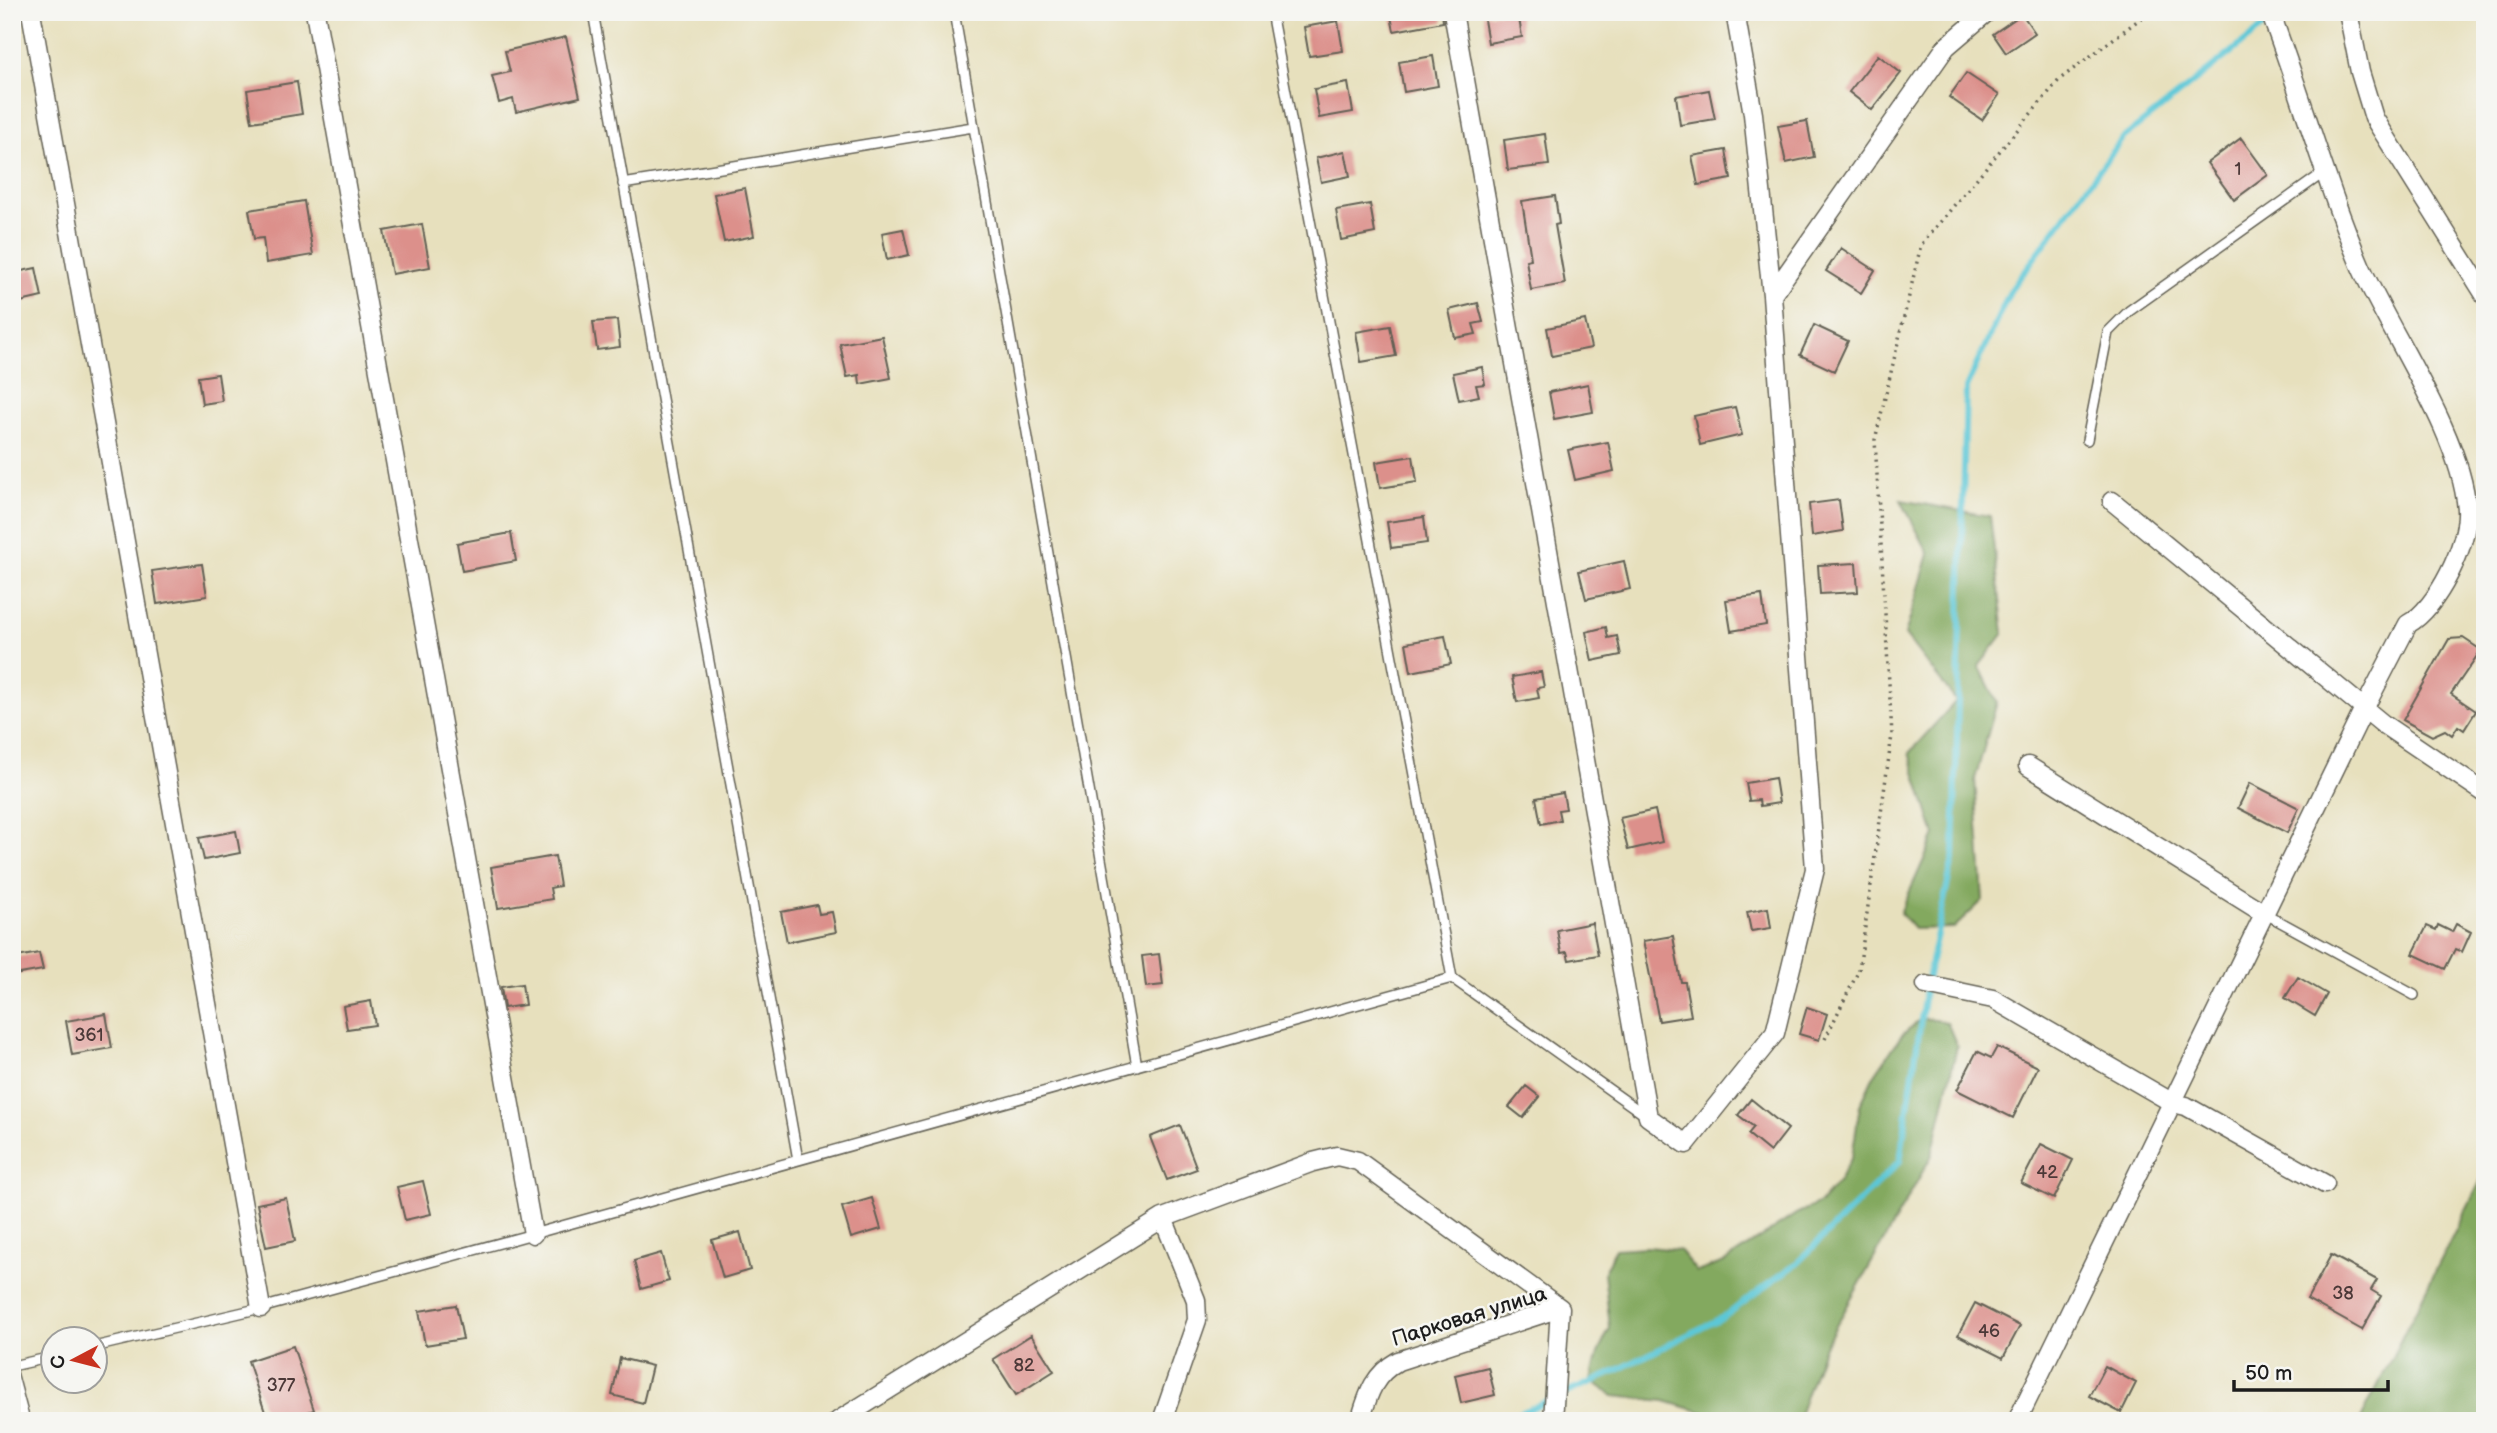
<svg xmlns="http://www.w3.org/2000/svg" width="2497" height="1433" viewBox="0 0 2497 1433" font-family="'Balsamiq Sans',sans-serif">
<rect width="100%" height="100%" fill="#f6f6f2"/>
<filter id="ink" filterUnits="userSpaceOnUse"><feTurbulence type="fractalNoise" baseFrequency=".0143" numOctaves="2"/><feDisplacementMap in="SourceGraphic" scale="14" xChannelSelector="R" yChannelSelector="G"/><feConvolveMatrix kernelMatrix="1 2 1 2 8 2 1 2 1" color-interpolation-filters="sRGB"/></filter>
<filter id="wash" filterUnits="userSpaceOnUse"><feTurbulence type="fractalNoise" baseFrequency=".00686" numOctaves="4" result="noise"/><feDisplacementMap in="SourceGraphic" scale="28" xChannelSelector="R" yChannelSelector="G"/><feGaussianBlur stdDeviation="1.57" result="paint"/><feColorMatrix in="noise" values="0 0 0 0 0 0 0 0 0 0 0 0 0 0 0 0 0 1.4 0 .05"/><feComposite in="paint" operator="in"/></filter>
<g filter="url(#wash)">
<rect width="100%" height="100%" fill="#e7e0bd"/>
<path fill="#83a95e" stroke="#50623d" stroke-width="2" d="M1901 500 1990 516 2004 633 1979 666 1997 702 1975 779 1983 900 1954 928 1914 929 1900 913 1935 835 1909 753 1956 701 1905 635 1929 554Z
M1921 1018 1947 1022 1957 1046 1932 1155 1822 1351 1797 1421H1732L1665 1401 1613 1396 1591 1380 1598 1353 1610 1328 1604 1272 1615 1249 1647 1247 1679 1250 1697 1272 1724 1262 1796 1214 1820 1203 1838 1182 1852 1157 1860 1105 1872 1079 1901 1036Z
M2485 1172V1421H2360Z"/>
<g fill="none" stroke-linecap="round" stroke-linejoin="round">
<path stroke="#5cc7d7" stroke-width="6" d="M1501 1421 1608 1375 1725 1316 1797 1263 1900 1161 1926 985 1954 854 1966 388 2010 291 2122 139 2282 12"/>
</g>
<g id="blocks">
<path fill="#dc908b" d="M1390 12H1442L1443 22 1394 31Z
M1518 12 1522 37 1488 43 1483 14Z
M2022 14 2035 33 2006 53 1993 34Z
M1338 21 1343 51 1309 56 1304 27Z
M566 37 580 97 516 112 513 99 499 103 492 76 510 72 505 51Z
M1878 55 1901 73 1872 110 1849 92Z
M1433 56 1438 86 1404 92 1399 62Z
M1966 73 1999 95 1982 120 1949 97Z
M297 82 302 114 252 122 247 90Z
M1348 83 1353 112 1319 118 1314 89Z
M1709 90 1715 119 1680 125 1676 96Z
M1807 121 1814 157 1786 163 1778 126Z
M1545 134 1549 165 1508 170 1504 140Z
M2241 138 2268 175 2234 200 2207 163Z
M1726 150 1731 179 1698 185 1692 156Z
M1345 151 1350 176 1321 182 1316 158Z
M745 188 754 236 724 242 714 194Z
M1555 196 1559 224 1555 225 1565 284 1531 290 1526 260 1531 259 1522 201Z
M304 201 313 255 266 263 263 238 254 239 249 210Z
M1370 204 1375 233 1341 240 1336 210Z
M422 224 430 267 392 274 384 231Z
M903 229 909 255 887 260 882 233Z
M1841 248 1875 270 1861 293 1826 271Z
M36 268 42 297 12 304V273Z
M1478 303 1483 322 1473 324 1476 334 1455 338 1449 310Z
M617 320 620 347 597 350 593 322Z
M1585 320 1591 348 1552 356 1547 328Z
M1814 325 1848 341 1834 371 1800 355Z
M1390 326 1396 356 1361 362 1356 332Z
M882 336 891 378 860 384 859 375 847 377 840 344Z
M1482 367 1485 384 1476 385 1479 396 1459 400 1453 373Z
M218 374 222 401 202 404 198 377Z
M1588 384 1593 412 1554 419 1549 392Z
M1735 407 1742 435 1700 445 1694 416Z
M1608 442 1614 471 1575 480 1568 450Z
M1413 456 1417 482 1380 488 1376 462Z
M1839 500 1843 531 1812 536 1809 504Z
M1424 517 1427 543 1391 548 1387 522Z
M511 533 516 561 462 571 457 543Z
M1624 561 1630 589 1586 599 1579 571Z
M1856 563 1858 592 1820 594 1818 565Z
M202 564 207 596 157 604 152 571Z
M1762 595 1766 625 1731 631 1726 600Z
M1606 627 1608 638 1617 636 1621 655 1592 661 1586 632Z
M1445 636 1451 664 1411 672 1406 643Z
M2463 638 2481 650 2451 694 2476 711 2464 730 2458 726 2452 735 2445 730 2432 736 2403 720 2449 639Z
M1541 672 1544 687 1537 688 1539 698 1517 702 1512 677Z
M1775 778 1779 803 1760 806 1759 800 1749 801 1746 783Z
M2250 783 2299 808 2287 833 2238 808Z
M1563 793 1566 809 1558 810 1560 820 1541 824 1536 798Z
M1655 810 1662 842 1628 850 1620 818Z
M236 831 240 853 204 860 199 838Z
M555 856 560 886 550 888 552 899 498 908 491 867Z
M817 905 819 914 832 912 836 932 787 942 781 912Z
M1768 908 1771 928 1751 931 1747 912Z
M1592 923 1598 955 1569 960 1567 952 1561 953 1557 930Z
M2456 924 2471 932 2462 952 2455 949 2445 969 2413 954 2427 926 2436 930 2438 925 2452 932Z
M1673 936 1681 982H1685L1691 1016 1659 1021 1643 941Z
M39 953 43 970 14 975 12 958Z
M1159 954 1163 985 1146 987 1142 956Z
M2298 977 2327 994 2315 1016 2285 998Z
M522 984 525 1005 504 1008 501 987Z
M371 1001 375 1025 347 1029 343 1006Z
M1807 1007 1827 1014 1819 1040 1799 1034Z
M106 1014 112 1048 72 1055 66 1021Z
M1997 1047 2038 1067 2013 1118 1957 1090 1977 1051 1991 1058Z
M1526 1086 1540 1097 1523 1118 1509 1107Z
M1751 1099 1788 1129 1770 1152 1748 1134 1754 1127 1738 1115Z
M1180 1125 1197 1169 1167 1180 1150 1137Z
M2041 1144 2073 1160 2054 1199 2021 1183Z
M423 1181 431 1214 405 1220 397 1187Z
M286 1198 295 1241 266 1247 257 1204Z
M872 1198 881 1229 851 1238 842 1207Z
M740 1232 750 1270 723 1278 712 1240Z
M661 1253 669 1281 641 1289 634 1261Z
M2331 1255 2377 1280 2371 1290 2381 1296 2362 1330 2307 1299Z
M1975 1303 2020 1326 2003 1358 1958 1335Z
M456 1305 463 1339 425 1345 419 1311Z
M1031 1335 1054 1371 1016 1395 993 1359Z
M293 1346 314 1410 282 1421H268L248 1361Z
M620 1358 652 1366 643 1403 612 1395Z
M2105 1366 2136 1383 2121 1413 2089 1396Z
M1488 1367 1495 1395 1461 1403 1455 1375Z"/>
</g>
</g>
<g filter="url(#ink)">
<use href="#blocks" fill-opacity="0" stroke="#636154" stroke-width="2"/>
<g fill="none" stroke-linecap="round" stroke-linejoin="round">
<defs>
<path id="service" d="M593 12 798 1160
M954 12 1137 1066
M1271 12 1452 978
M623 184 973 127
M2087 440 2108 332 2129 311 2326 171
M2264 913 2414 995
M94 1347 261 1308 533 1234 1452 978 1645 1115
M12 1366 52 1357
M12 1372 25 1421"/>
<path id="minor" d="M31 12 261 1308
M315 12 533 1234
M1453 12 1648 1117 1686 1144 1775 1033 1815 869 1772 295 1753 114 1735 12
M2348 12 2360 72 2374 118 2485 295
M1772 295 1946 47 1987 12
M2112 501 2383 724 2485 793
M2028 766 2262 912
M1926 985 1993 999 2173 1103 2186 1106 2325 1184
M838 1421 1163 1218 1313 1162 1337 1156 1358 1161 1560 1308
M1162 1421 1197 1320 1196 1300 1163 1218
M1360 1421C1368 1395 1373 1375 1398 1361L1560 1308
M1553 1421 1560 1308
M2017 1421 2365 707 2408 624C2437 609 2469 543 2467 510 2461 434 2393 339 2361 267 2326 185 2302 96 2270 12"/>
</defs>
<use href="#service" stroke="#636154" stroke-width="12"/>
<use href="#minor" stroke="#636154" stroke-width="21"/>
<path stroke="#636154" stroke-width="3.5" stroke-dasharray="2 5" stroke-linecap="butt" d="M1825 1039 1859 970 1892 735 1875 440 1921 245 2060 79 2149 12"/>
<use href="#service" stroke="#fff" stroke-width="9"/>
<use href="#minor" stroke="#fff" stroke-width="18"/>
</g>
</g>
<g text-anchor="middle" stroke-width="5" stroke-linejoin="round" paint-order="stroke">
<g font-size="18" fill="#4c3938">
<text x="2238" y="175">1</text>
<text x="89" y="1041">361</text>
<text x="2047" y="1178">42</text>
<text x="2343" y="1299">38</text>
<text x="1989" y="1337">46</text>
<text x="1024" y="1371">82</text>
<text x="281" y="1391">377</text>
</g>
<g font-size="21" fill="#1c1c1c" stroke="#f6f6f2">
<text transform="translate(1469 1316) rotate(-17)" y="7">Парковая улица</text>
</g>
</g>
<rect width="2497" height="1433" fill="none" stroke="#f6f6f2" stroke-width="42"/>
<g transform="translate(74 1360) rotate(263)"><circle r="33" fill="#f6f6f2" stroke="#9f9f9c" stroke-width="2"/>
<path d="M0-5L12 26L0 18L-12 26Z" fill="#c8321e"/>
<text y="-10" font-size="19" font-weight="bold" text-anchor="middle" fill="#1c1c1c">С</text>
</g>
<path d="M2234 1380v10h154v-10" fill="none" stroke="#1c1c1c" stroke-width="3.5"/>
<text x="2245" y="1380" font-size="21" fill="#1c1c1c" stroke="#f6f6f2" stroke-width="5" paint-order="stroke">50 m</text>
</svg>
